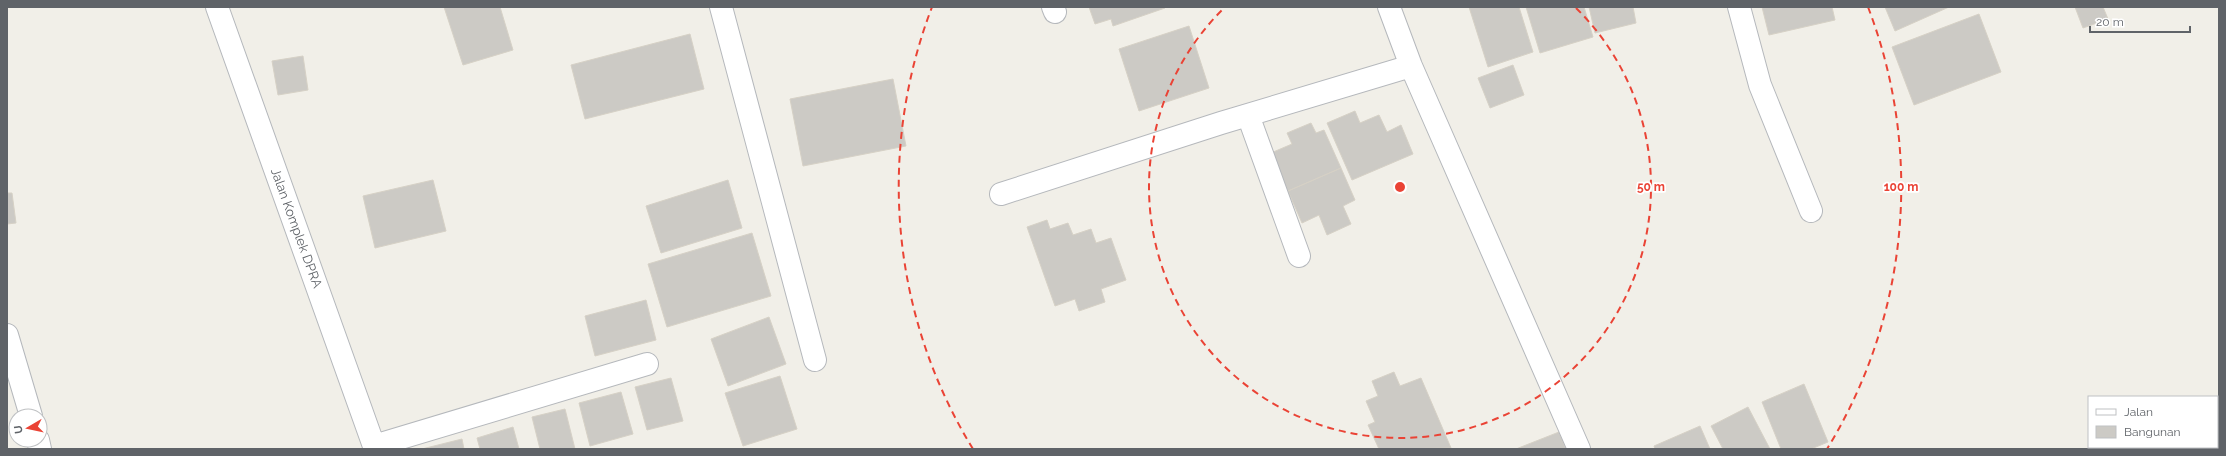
<svg xmlns="http://www.w3.org/2000/svg" width="2226" height="456" viewBox="0 0 2226 456" font-family="Raleway,sans-serif">
<rect width="100%" height="100%" fill="#f1efe8"/>
<path fill="#cccac5" stroke="#d6d1c6" d="M444 7H500L513 50 463 65Z
M1089 7H1165V8L1113 26 1111 19 1095 24Z
M1469 7H1519L1533 52 1488 67Z
M1526 7H1584L1593 37 1540 53Z
M1589 7H1633L1636 23 1595 33Z
M1762 7H1832L1835 20 1769 35Z
M1885 7H1949L1895 31Z
M2075 7H2103L2108 19 2083 28Z
M1979 14 2001 72 1914 105 1892 47Z
M1189 26 1209 88 1139 111 1119 49Z
M690 34 704 89 585 119 571 65Z
M303 56 308 90 278 95 272 61Z
M1513 65 1524 95 1490 108 1478 78Z
M893 79 906 146 803 166 790 99Z
M1355 111 1360 123 1379 115 1387 132 1401 125 1413 154 1352 180 1327 123Z
M1311 123 1316 133 1324 130 1341 168 1288 191 1271 153 1292 144 1287 133Z
M1341 168 1355 200 1343 206 1351 224 1327 235 1319 215 1302 223 1288 191Z
M433 180 446 231 375 248 363 196Z
M728 180 742 228 661 253 646 206Z
M7 193H12L16 223 7 224Z
M1047 220 1050 229 1068 223 1073 235 1091 229 1096 243 1111 238 1126 280 1101 289 1105 302 1079 311 1075 299 1055 306 1027 227Z
M752 233 771 296 667 327 648 264Z
M646 300 656 340 595 356 585 316Z
M769 317 786 364 728 386 711 339Z
M1394 372 1400 386 1421 378 1451 448 1379 449 1368 425 1375 422 1366 401 1378 396 1372 381Z
M780 376 797 429 743 446 725 393Z
M671 378 683 421 647 430 635 387Z
M1804 384 1828 442 1811 449H1781L1762 402Z
M621 392 633 434 590 446 579 403Z
M1748 407 1770 449H1723L1711 426Z
M565 409 575 449H540L532 417Z
M1700 426 1710 449H1655L1654 446Z
M513 427 519 449H480L477 438Z
M1559 432 1566 449H1516Z
M462 439 464 449H422Z"/>
<g fill="none" stroke-linecap="round" stroke-linejoin="round">
<defs>
<path id="minor" d="M217 7 375 449
M721 7 815 360
M1053 7 1055 12
M1389 7 1411 66 1579 449
M1739 7 1760 85 1811 211
M1248 115 1299 256
M1001 194 1221 123 1411 66
M7 335 31 416
M38 440 40 449
M374 446 647 364"/>
</defs>
<use href="#minor" stroke="#b5b8bc" stroke-width="24"/>
<use href="#minor" stroke="#fff" stroke-width="22"/>
</g>
<g fill="none" stroke="#ea4335" stroke-width="2" stroke-dasharray="7 5">
<path d="M1576 8A251 251 0 1 1 1224 8"/>
<path d="M973 449A501 501 0 0 1 932 7M1868 7A501 501 0 0 1 1827 449"/>
</g>
<g text-anchor="middle" stroke-width="3.5" stroke-linejoin="round" paint-order="stroke">
<g font-size="13" fill="#5f6368" stroke="#fff">
<text transform="translate(297 228) rotate(70)" y="5">Jalan Komplek DPRA</text>
</g>
</g>
<circle cx="1400" cy="187" r="6" fill="#ea4335" stroke="#fff" stroke-width="2"/>
<g font-size="12" text-anchor="middle" font-weight="bold" fill="#ea4335" stroke="#fff" stroke-width="3.5" stroke-linejoin="round" paint-order="stroke">
<text x="1651" y="191">50 m</text>
<text x="1901" y="191">100 m</text>
</g>
<rect width="2226" height="456" fill="none" stroke="#5f6368" stroke-width="16"/>
<rect x="2088" y="396" width="130" height="52" fill="#ffffff" stroke="#bfc1c3"/>
<rect x="2096" y="409" width="20" height="6" fill="#ffffff" stroke="#bfc1c3"/>
<text x="2124" y="416" font-size="12" fill="#5f6368">Jalan</text>
<rect x="2096" y="426" width="20" height="12" fill="#cccac5" stroke="#bfc1c3"/>
<text x="2124" y="436" font-size="12" fill="#5f6368">Bangunan</text>
<g transform="translate(28 428) rotate(261)"><circle r="19" fill="#ffffff" stroke="#bfc1c3"/>
<path d="M0-3L7 15L0 10L-7 15Z" fill="#ea4335"/>
<text y="-6" font-size="11" font-weight="bold" text-anchor="middle" fill="#5f6368">U</text>
</g>
<path d="M2090 26v6h100v-6" fill="none" stroke="#5f6368" stroke-width="2"/>
<text x="2096" y="26" font-size="12" fill="#5f6368" stroke="#ffffff" stroke-width="3" paint-order="stroke">20 m</text>
</svg>
